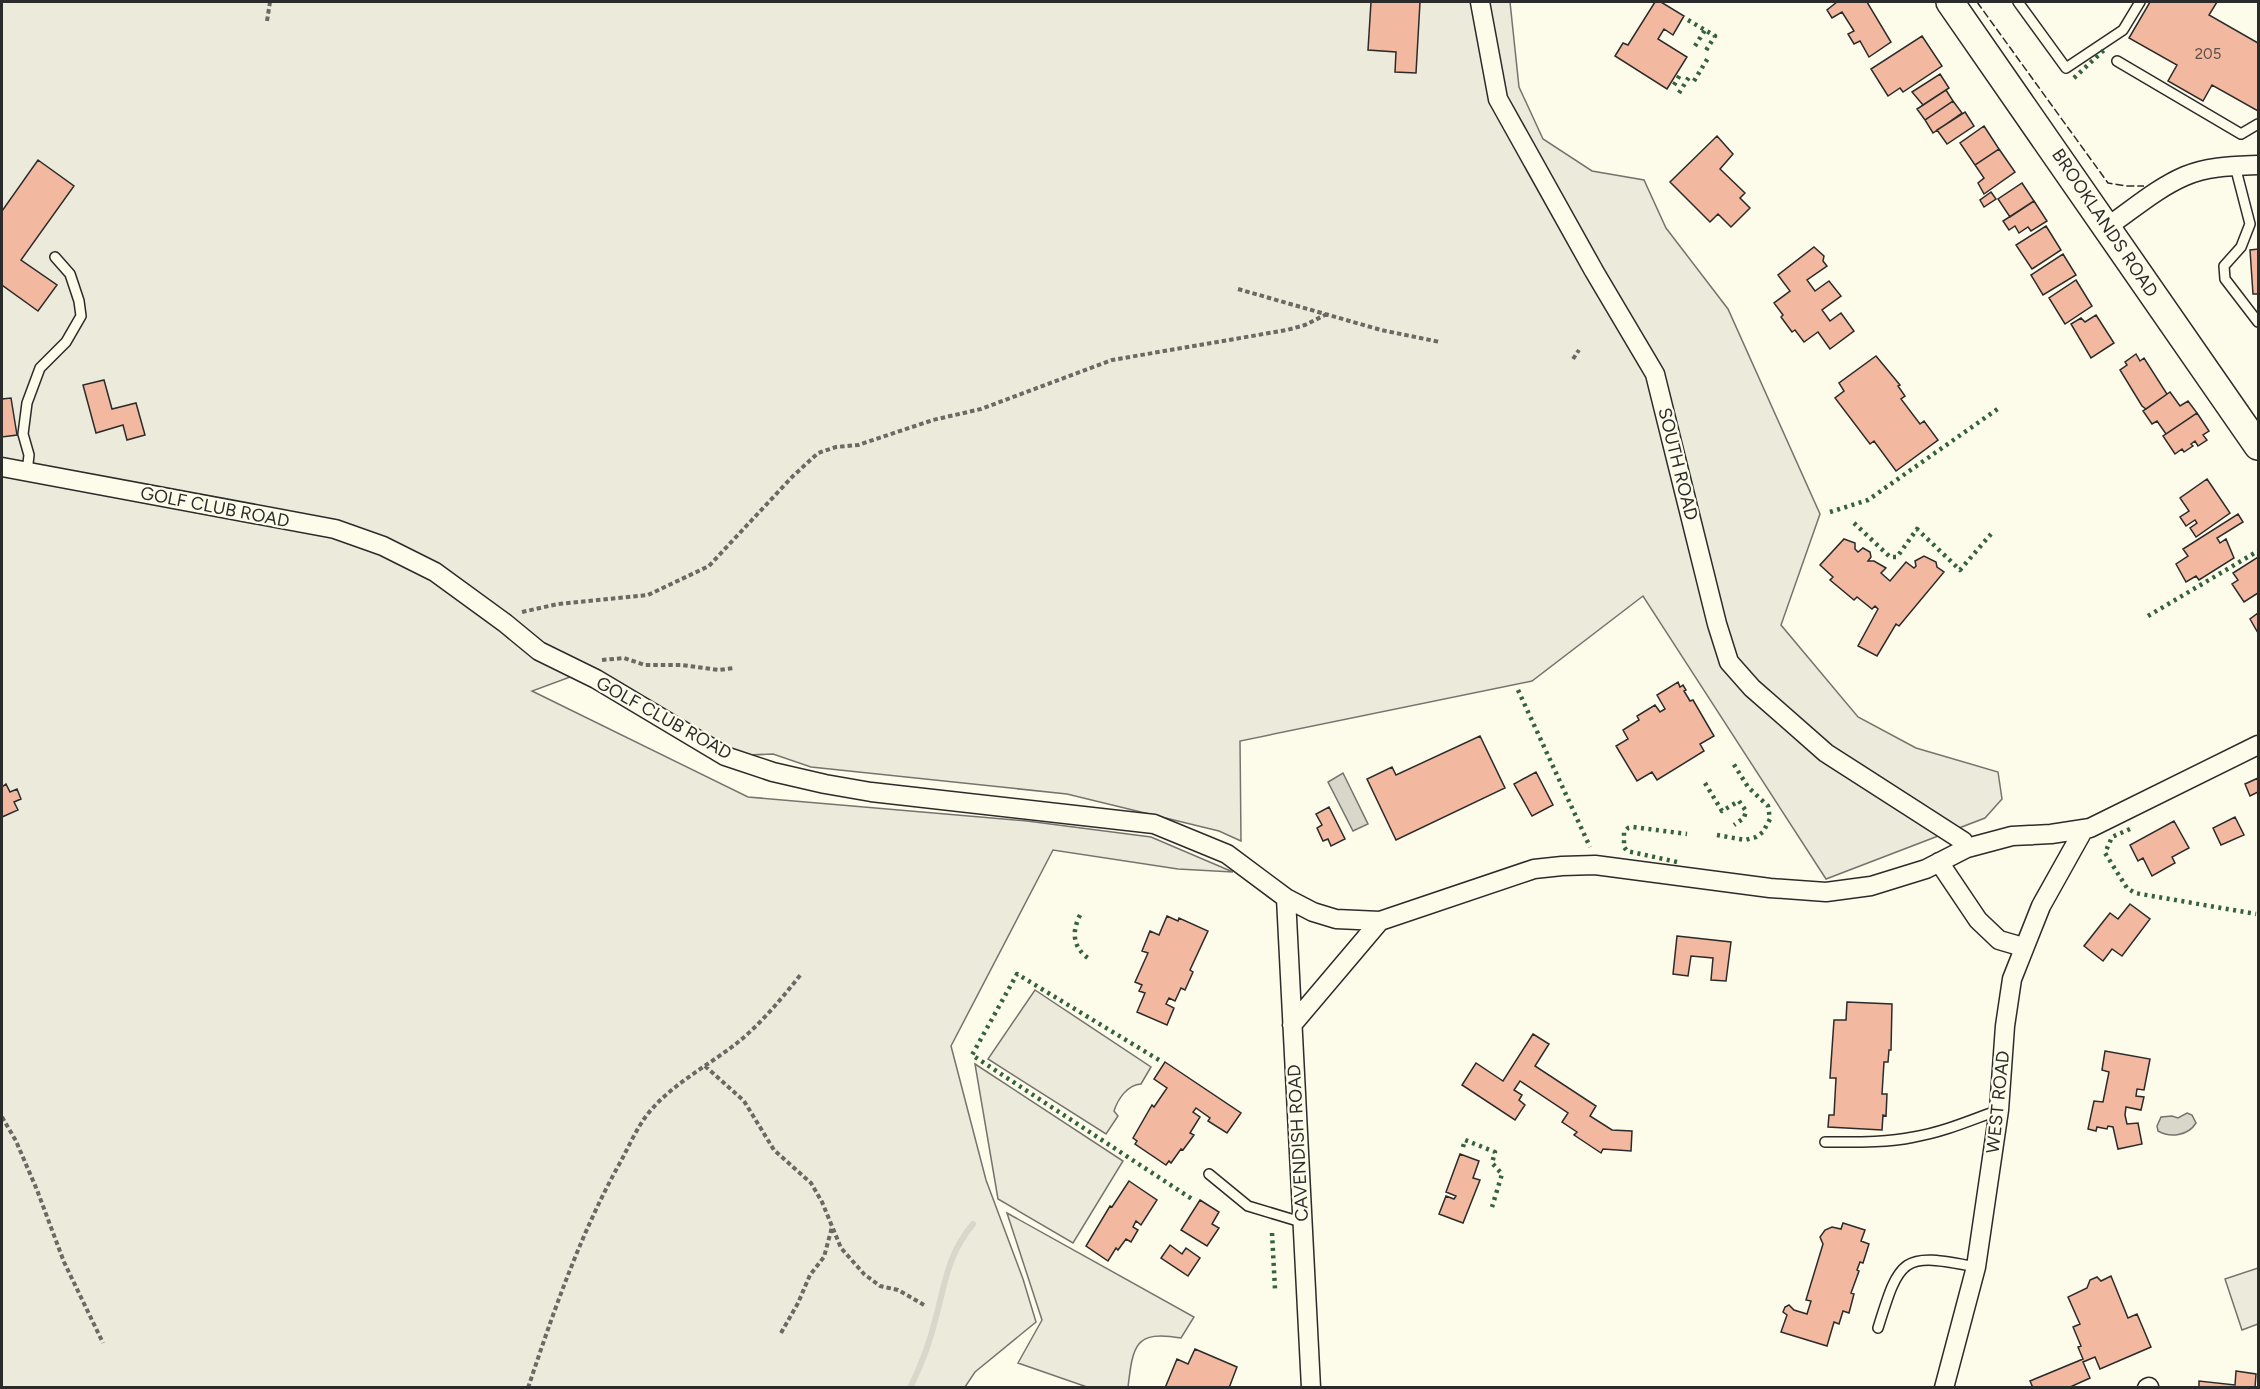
<svg xmlns="http://www.w3.org/2000/svg" width="2260" height="1389" viewBox="0 0 2260 1389" font-family="Figtree,sans-serif">
<rect width="100%" height="100%" fill="#fdfbea"/>
<path fill="#ecebdb" stroke="#74746e" stroke-width="1.5" d="M2 2H1510L1519 87 1543 139 1592 171 1644 180 1666 228 1728 309 1820 514 1781 625 1858 717 1916 748 1998 772 2002 799 1985 818 1826 879 1643 596 1532 681 1240 741 1241 841 1219 831 1067 794 811 767 773 754 725 756 596 679 570 677 532 691 748 797 1027 821 1151 837 1233 872 1178 869 1053 850 951 1046 986 1180 1023 1279 1036 1322 975 1372 965 1387 2 1388Z
M1035 990 1151 1067 1141 1084C1127 1085 1118 1099 1114 1111L1118 1116 1106 1134 988 1059Z
M975 1064 1123 1161 1073 1243 998 1199Z
M1007 1213 1194 1317 1181 1338C1135 1330 1133 1345 1128 1387H1087L1018 1363 1042 1320Z
M2258 1268V1324L2242 1330 2225 1279Z"/>
<path fill="#d8d7c9" stroke="#74746e" stroke-width="1.5" d="M1343 773 1368 824 1353 831 1328 782Z
M2187 1113 2192 1115 2196 1123C2188 1136 2170 1138 2158 1131L2157 1126 2161 1117 2172 1116 2178 1118Z"/>
<g fill="none" stroke-linecap="round" stroke-linejoin="round">
<path stroke="#d8d7c9" stroke-width="6" d="M910 1388C922 1364 931 1339 937 1313 946 1278 949 1253 973 1224"/>
</g>
<path fill="#f2b8a0" stroke="#2b2b2b" stroke-width="1.5" d="M1371 2H1420L1416 73 1395 72 1396 52 1368 50Z
M1655 2H1661L1684 16 1673 35 1664 29 1658 39 1687 57 1667 89 1615 56 1623 43 1628 45Z
M1837 2H1867L1891 42 1869 57 1860 41 1854 44 1848 34 1854 31 1842 12 1832 18 1827 10Z
M2150 2H2217L2209 15 2258 43V111L2212 85 2203 101 2168 81 2177 65 2129 38Z
M1922 36 1942 66 1903 92 1900 88 1888 96 1871 69Z
M1940 74 1949 88 1923 105 1912 92Z
M1946 90 1953 101 1925 120 1917 109Z
M1953 101 1962 113 1933 133 1925 120Z
M1965 112 1974 126 1947 144 1937 130Z
M1984 126 1999 149 1975 165 1960 143Z
M1717 136 1733 154 1720 169 1745 193 1740 198 1750 208 1731 227 1718 214 1710 222 1670 182Z
M1999 149 2015 172 1984 194 1978 183 1984 178 1975 165Z
M38 160 74 186 21 260 57 285 38 311 2 285V211Z
M2022 183 2034 201 2010 217 1998 199Z
M1991 192 1996 199 1984 207 1980 200Z
M2034 201 2047 221 2031 231 2028 227 2019 233 2015 226 2009 230 2003 221Z
M2046 226 2061 250 2032 269 2016 245Z
M1814 247 1824 256 1823 261 1827 266 1807 280 1815 291 1829 281 1841 296 1822 310 1830 321 1841 313 1854 331 1830 349 1818 332 1804 342 1795 330 1792 332 1781 317 1783 315 1774 303 1790 291 1778 275Z
M2258 249V294H2253L2250 250Z
M2063 254 2076 275 2043 295 2031 275Z
M2076 280 2092 306 2065 324 2049 298Z
M2096 315 2114 343 2091 358 2071 324 2081 318 2085 322Z
M2136 354 2140 361 2144 358 2167 394 2146 409 2142 406 2120 370 2127 365 2125 362Z
M1876 356 1900 385 1898 386 1905 396 1901 399 1920 424 1924 421 1938 440 1896 471 1874 441 1870 444 1835 398 1844 391 1839 383Z
M104 380 112 409 136 403 145 435 127 440 123 425 96 433 83 385Z
M2170 392 2180 406 2188 401 2197 413 2166 434 2157 421 2152 424 2143 411Z
M11 398 17 435 2 437V399Z
M2197 413 2209 431 2203 435 2207 440 2198 446 2195 441 2191 444 2193 446 2184 452 2182 449 2175 454 2163 436Z
M2207 479 2230 513 2196 537 2190 528 2197 523 2195 520 2186 526 2180 517 2189 511 2180 498Z
M2238 514 2243 522 2217 538 2220 543 2226 539 2234 558 2199 580 2196 576 2186 582 2176 564 2188 556 2183 549Z
M1844 539 1855 543V549L1858 552 1863 548 1870 552 1871 557 1868 561H1874L1886 568 1881 573 1890 581 1906 562 1914 568 1916 566 1915 561 1924 556 1936 562 1937 567 1944 572 1899 626 1896 624 1877 656 1858 646 1878 609 1875 606 1872 609 1857 597 1854 600 1830 580 1833 577 1820 565Z
M2258 557V593L2244 602 2232 584 2238 580 2233 573Z
M2258 613V633L2250 619Z
M1678 682 1680 687 1683 685 1686 690 1684 691 1690 701 1693 700 1714 736 1700 744 1704 751 1657 780 1652 772 1637 781 1616 746 1628 739 1623 730 1639 720 1637 716 1655 705 1660 712 1665 709 1657 695Z
M1480 736 1505 788 1396 840 1367 779 1392 767 1396 775Z
M1536 772 1553 805 1532 816 1514 784Z
M2258 778V792L2250 796 2245 784Z
M6 784 10 792 17 789 21 799 14 802 18 810 2 817V787Z
M1329 807 1345 839 1331 846 1328 839 1323 841 1317 828 1322 825 1316 814Z
M2235 817 2244 835 2221 845 2213 828Z
M2174 821 2189 848 2172 857 2175 863 2152 876 2143 858 2138 861 2130 845Z
M2130 904 2150 919 2122 956 2112 949 2103 961 2084 946 2110 913 2118 919Z
M1167 916 1178 921 1179 918 1208 931 1190 970 1193 972 1185 990 1181 988 1175 1001 1169 998 1166 1004 1174 1008 1167 1025 1137 1012 1145 993 1139 991 1142 985 1135 982 1148 953 1142 951 1150 931 1159 935Z
M1677 936 1731 942 1726 981 1711 980 1713 958 1691 956 1688 976 1673 974Z
M1847 1002 1892 1004 1891 1050H1889L1888 1062H1884L1882 1094H1887L1886 1116 1883 1115 1882 1130 1828 1127 1829 1115H1834L1836 1078H1830L1834 1020H1846Z
M1533 1034 1549 1044 1535 1066 1596 1106 1590 1116 1612 1130 1632 1131 1631 1151 1603 1149 1601 1153 1574 1135 1577 1132 1562 1122 1568 1113 1520 1081 1514 1090 1522 1095 1519 1100 1525 1105 1515 1120 1462 1085 1476 1063 1503 1081Z
M2105 1051 2150 1059 2144 1090 2137 1089 2136 1096 2144 1097 2141 1110 2126 1107 2125 1115 2127 1124 2138 1123 2142 1144 2118 1149 2113 1127 2108 1126 2107 1129 2097 1127 2096 1131 2088 1129 2094 1101 2103 1102 2109 1072 2102 1070Z
M1165 1062 1241 1113 1227 1133 1208 1121 1210 1118 1196 1108 1193 1112 1200 1117 1190 1133 1194 1135 1183 1150 1181 1149 1171 1163 1169 1161 1166 1165 1135 1144 1137 1141 1133 1138 1152 1105 1154 1107 1167 1088 1154 1079Z
M1460 1154 1479 1161 1473 1178 1480 1180 1463 1223 1439 1214 1446 1196 1454 1199 1456 1196 1446 1192Z
M1129 1181 1157 1200 1141 1225 1136 1221 1133 1227 1138 1230 1131 1242 1126 1239 1118 1250 1116 1248 1108 1261 1086 1246 1110 1206 1112 1207Z
M1200 1200 1219 1212 1212 1224 1219 1228 1207 1246 1181 1230Z
M1843 1223 1865 1230 1861 1241 1869 1244 1863 1263 1860 1262 1857 1270 1859 1271 1851 1293 1854 1294 1849 1313 1843 1311 1839 1324 1834 1322 1827 1346 1781 1332 1787 1315 1783 1312 1785 1307 1789 1305 1794 1310 1807 1314 1811 1301 1806 1300 1823 1244 1820 1237 1825 1230 1832 1227 1841 1229Z
M1170 1245 1182 1254 1186 1248 1200 1258 1188 1276 1161 1258Z
M2111 1276 2128 1318 2137 1314 2151 1347 2100 1369 2095 1357 2083 1362 2090 1378 2068 1388H2033L2030 1381 2083 1359 2078 1347 2081 1346 2073 1327 2080 1324 2068 1297 2087 1288 2090 1280 2097 1277 2101 1281Z
M1195 1349 1237 1367 1229 1388H1165L1177 1359 1188 1364Z
M2236 1371 2256 1374 2255 1388H2199V1381L2235 1385Z"/>
<g fill="none" stroke-linecap="round" stroke-linejoin="round">
<defs>
<path id="lane" d="M2018 2 2066 68 2123 30 2140 2
M2117 61 2241 134 2258 124
M2235 166 2250 224 2241 247 2224 266 2225 279 2258 322
M27 472 29 455 23 434 27 403 40 368 66 342 81 316 79 301 70 274 55 257
M1825 1142C1854 1142 1885 1143 1914 1137 1944 1132 1971 1120 1999 1110
M1209 1174 1248 1206 1301 1222
M1878 1328C1900 1257 1902 1252 1976 1267"/>
<path id="street" d="M1480 2 1498 99 1594 271 1655 374 1717 624 1729 662 1752 688 1826 753 1963 841 1967 848
M2107 227C2132 210 2157 188 2185 176 2208 166 2234 166 2258 165
M2 467 335 529 383 546 435 572 505 623 539 651 596 679 725 756 773 772 825 784 871 792 1154 824 1227 854 1286 898 1313 912 1336 919 1380 921
M1939 862 1978 920 1999 940 2023 947
M1286 898 1311 1388
M1292 1025 1380 921 1534 869 1562 866 1595 865 1770 888 1826 892 1871 886 1926 869 1967 848 2012 836 2051 834 2090 828 2258 745
M1944 1388 1976 1267 1999 1110 2005 1026 2012 979 2041 906 2084 829
M2147 1388 2149 1387"/>
<path id="secondary" d="M1950 2 2258 446"/>
</defs>
<use href="#lane" stroke="#2b2b2b" stroke-width="12"/>
<use href="#street" stroke="#2b2b2b" stroke-width="21"/>
<use href="#secondary" stroke="#2b2b2b" stroke-width="30"/>
<path stroke="#6a6964" stroke-width="4" stroke-dasharray="4.5 3" stroke-linecap="butt" d="M267 21 270 2
M1238 289 1381 330 1440 342
M1573 359 1579 350
M522 612 558 604 648 595 709 566 792 477 818 453 836 447 858 445 933 420 981 409 1112 360 1287 330 1305 325 1327 314
M602 660 624 658 645 665H682L719 670 734 668
M705 1066 744 1101 774 1150 811 1183 822 1202 841 1248 864 1274 880 1286 898 1290 924 1305
M2 1117 16 1141 37 1190 64 1262 103 1343
M781 1333 798 1303 810 1275 824 1257 832 1227
M528 1388C554 1310 581 1232 621 1161 630 1144 638 1125 651 1110 674 1083 709 1065 737 1043 762 1023 782 998 802 973"/>
<use href="#lane" stroke="#fdfbea" stroke-width="9"/>
<use href="#street" stroke="#fdfbea" stroke-width="18"/>
<use href="#secondary" stroke="#fdfbea" stroke-width="27"/>
<path stroke="#34623c" stroke-width="4.5" stroke-dasharray="3 4.5" stroke-linecap="butt" d="M1688 20 1715 36 1705 52
M1695 46 1705 30
M2074 78 2104 50
M1694 81 1708 58
M1674 85 1681 73
M1679 93 1689 77
M1830 512 1868 500 1999 408
M1854 523 1890 557H1897L1917 529 1960 570 1991 534
M2148 616 2258 551
M1518 690 1590 847
M1705 783 1722 811 1739 801 1746 811 1744 818 1734 825
M2130 829 2112 837 2105 853 2127 888 2135 893 2256 914
M1717 835 1745 840 1756 837 1763 832 1770 819 1768 806 1748 787 1733 763
M1677 862 1627 851 1624 847V832L1628 828 1633 827 1687 834
M1080 915C1071 933 1073 949 1091 960
M1159 1060 1017 974 972 1055 1192 1199
M1463 1147 1465 1140 1495 1152 1492 1163 1502 1174 1492 1207
M1272 1233 1275 1289"/>
<path stroke="#2b2b2b" stroke-width="1.5" stroke-dasharray="8 3" stroke-linecap="butt" d="M1977 2 2108 183 2127 186H2144"/>
</g>
<g text-anchor="middle" stroke-width="4.5" stroke-linejoin="round" paint-order="stroke">
<g font-size="15" fill="#5d4e48">
<text x="2208" y="59">205</text>
</g>
<g font-size="18" fill="#2b2b2b" stroke="#fdfbea">
<text transform="translate(2105 223) rotate(56)" y="6">BROOKLANDS ROAD</text>
<text transform="translate(1678 464) rotate(76)" y="6">SOUTH ROAD</text>
<text transform="translate(215 507) rotate(11)" y="6">GOLF CLUB ROAD</text>
<text transform="translate(664 718) rotate(29)" y="6">GOLF CLUB ROAD</text>
<text transform="translate(1998 1102) rotate(-84)" y="6">WEST ROAD</text>
<text transform="translate(1298 1143) rotate(-93)" y="6">CAVENDISH ROAD</text>
</g>
</g>
<rect width="2260" height="1389" fill="none" stroke="#2b2b2b" stroke-width="6"/>
</svg>
